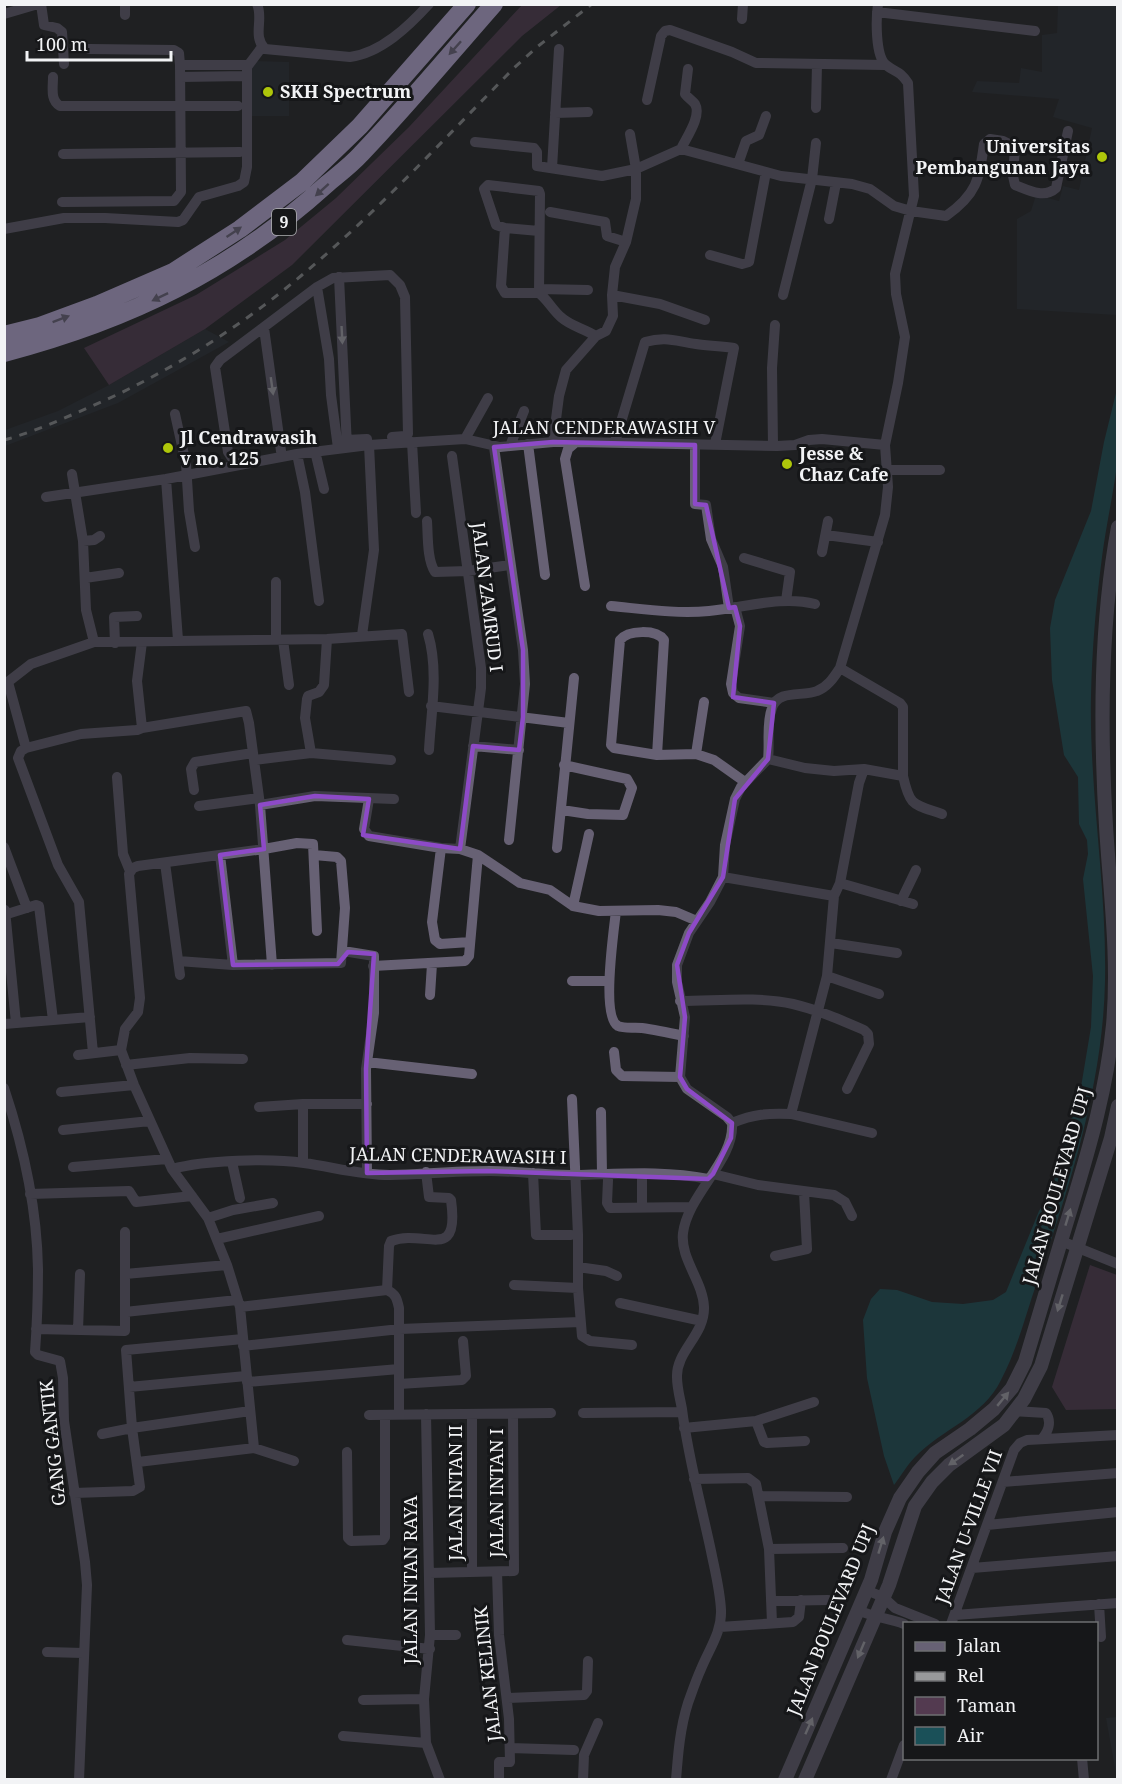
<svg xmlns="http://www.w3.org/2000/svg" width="1122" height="1784" viewBox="0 0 1122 1784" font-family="'Noto Serif',serif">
<rect width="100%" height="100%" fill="#1f2022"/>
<path fill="#272a31" d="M1058 5H1117V315L1017 309V219L1031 211 1036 195 1059 201 1063 186 1079 190 1092 128 1053 117 1059 99 972 92 977 81 1019 83 1021 68 1042 72V35L1057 33Z
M251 61 289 62V116H247Z
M205 329 229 342 118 403 5 446V430L58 411 109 385Z
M1117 1717H1118L1117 1779 1106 1718Z"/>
<path fill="#533a50" d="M522 5H561L522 36 292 265 205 329 109 385 84 348 196 295 285 240 336 198 409 127Z
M1090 1265 1117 1275V1409L1066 1410 1052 1387Z"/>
<path fill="#1a5058" d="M1117 389C1118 414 1120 440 1117 465 1113 495 1106 526 1102 557 1096 603 1092 649 1091 696 1089 791 1107 886 1105 981 1103 1084 1070 1185 1037 1282 1026 1314 1017 1350 1001 1380 983 1417 942 1429 915 1457 907 1465 901 1476 894 1485L884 1456 867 1378 863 1320 871 1299 880 1289 897 1290 932 1302 963 1304 993 1300 1006 1292 1039 1211 1049 1194 1081 1087 1091 1027 1093 976 1083 879 1088 854 1087 840 1079 824 1078 777 1064 755 1052 680 1050 628 1055 600 1091 511 1104 442Z"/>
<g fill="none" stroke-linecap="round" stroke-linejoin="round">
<path stroke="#676174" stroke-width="10" d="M41 4 44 25 57 28 62 32 64 64
M125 4V15
M257 4C264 19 252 36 265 49L350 57C381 53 409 26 429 4
M877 12 1035 31
M4 14 38 4
M742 19 743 4
M89 49 174 50 179 53 180 65H247
M53 77C53 88 50 100 60 106H238
M180 77 246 76
M647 100 661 36 665 31 670 30 732 52 756 63 885 65
M816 108 817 64
M555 113 588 112
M475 142 534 148 537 152V166L602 176 636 169 681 149 781 176 852 184 870 189 894 206 911 211 946 216C977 194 979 180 984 144L990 139 1003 141 1015 147 1013 176 1015 185C1028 190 1044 199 1056 188L1068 131
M681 149C686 138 702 116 695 104 693 101 688 98 685 94L688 69
M63 154 240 152
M738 164 746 141 759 135 766 116
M552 168 559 49
M62 202 174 201 181 192 180 65
M550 212 605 222 607 236 626 242
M829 219 836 183
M505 228 501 286 505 293H539C548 300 553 311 562 318 571 326 585 329 596 336
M4 229 64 218H105L178 222 183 220 199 197 238 186 244 182 247 167V67L262 47
M539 231 505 228 496 225 484 189 488 185 539 191 540 194 539 293
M710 255 742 264 749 262 766 172
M339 277 347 447
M317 287 329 359 331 395 338 448
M539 289 588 290
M612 295 660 304 705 320
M783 295 812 179 816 143
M264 328 281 451
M175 414 186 464 189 511 195 547
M465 439 488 398
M346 440 367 439
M412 442 416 513
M553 442 559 396 566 370 596 336 606 331 613 316 612 295 615 267 626 242 636 199V169L630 134
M576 442 568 449 565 459 585 586
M615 442 645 342C666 336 675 341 696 344 708 346 721 346 734 348L715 444
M528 444 545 575
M695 445V504L706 505 711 539 723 567 729 608
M510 446 524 411
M773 446 772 368 775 325
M494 447 523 650 525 684 509 840
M315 451 324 489
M297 454 305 492 319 601
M252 455 232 458 228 452 215 367 220 360 317 287 333 278 390 275 400 285 405 297 408 434 405 436 392 437
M452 456 481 668V688L460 849
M886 470H940
M72 474 83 541 86 610 94 642
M166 479 178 640
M46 497 166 479 297 454 369 445 465 439 500 447 553 442H576L777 446 795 445 809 440 822 439 885 445
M427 521C428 536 427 560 435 572L468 571 510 565
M826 535 878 542
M83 541 94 540 100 536
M822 552 828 521
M744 558 790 572 786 601
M85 578 119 573
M611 606C643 609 676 614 709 611 744 608 781 595 815 604
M735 607 740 626 731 684 733 693 739 698 774 703
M428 634C439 670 431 713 429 750
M362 635 374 550 369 445
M276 640V582
M283 640 289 685
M115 643 114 617 137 616
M840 668 900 703 903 707V776
M8 682 26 748
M4 685 31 664 94 642 327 639 402 634 409 692
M431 706 569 723
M142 728 137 681 142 642
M473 746 519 750
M311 753 305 718 307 699 308 696 319 692 324 685 327 639
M696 754 704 702
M657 755 664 640C656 629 628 630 620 640L611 745 614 748 657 755 696 754 714 760 745 782
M768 759 805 768 834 771 864 769 903 776C910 807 913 804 942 814
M254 760 311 753 391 760
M117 777 123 854 130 871
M194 790 191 769 195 762 253 753
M369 799 364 829 369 836 441 848 460 849 478 855 520 883 550 890 573 906 599 911 658 910 676 912 697 921
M260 805 315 796 394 799
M199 806 259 798
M562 810 588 814 623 815 632 788 627 779 564 765
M4 847 27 908
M441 848 432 922 435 940 440 944 470 942
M557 848 574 678
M220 855 233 965
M165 863 180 975
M723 877 834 896
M840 883 913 904
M901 901 916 870
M573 906 589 834
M5 910 16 1023
M616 911C614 929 601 1017 618 1026 625 1029 635 1027 642 1028 656 1030 670 1033 684 1036
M4 915 36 905 39 906 53 1020
M831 943 897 953
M343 951 374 956V1013L366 1069 367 1173
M178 961 233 965 341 963 345 908 341 861 337 857 314 855
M373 966 465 961 469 956 478 855
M827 976 879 994
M572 981H609
M430 995 432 964
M680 1001C717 1001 757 996 793 1004 818 1010 841 1020 864 1030L868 1034 869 1044 847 1089
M4 1024 90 1017
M614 1052 616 1070 622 1076 680 1077
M93 1053 79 902 58 865 18 758 21 751 26 748 81 734 137 730 142 728 246 711 249 723 260 805 272 965
M78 1055 121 1050
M367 1062 472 1074
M126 1065 190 1058 243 1059
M4 1088C23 1145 37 1209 38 1269 38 1297 37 1325 35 1352L38 1355 60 1361 63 1378 64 1421 85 1562 87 1585 79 1780
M61 1092 134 1085
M572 1099 578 1235V1288L582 1336 590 1341 632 1345
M259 1107 303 1104H367
M601 1112 602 1174
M791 1114 827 976 834 896 840 883 859 783 864 769
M732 1123C754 1114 768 1113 791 1114L872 1133
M63 1130 150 1121
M232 1162 240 1198
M303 1162V1104
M73 1167 167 1159
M172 1169C205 1160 270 1158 304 1163 333 1167 360 1175 390 1175 423 1174 456 1171 490 1171 519 1171 548 1176 576 1175 620 1174 665 1170 708 1179
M533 1173 536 1235H571
M713 1174 758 1185 834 1195 845 1202 852 1216
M608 1180 607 1203 610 1208 691 1207
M30 1194 129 1191 136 1202 192 1196
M642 1208V1179
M208 1218 233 1210 273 1203
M217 1239 319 1216
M1061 1241 1118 1264
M775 1256 807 1249 804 1192
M578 1267 606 1271 617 1276
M125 1274 227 1265
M514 1285 578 1288
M387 1290 389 1246 391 1241C425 1228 460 1264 451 1200L449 1198 429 1197 426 1172
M620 1303 702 1321
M240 1307 387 1290C396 1294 397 1299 399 1308V1414
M125 1312 237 1300
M36 1329 125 1331V1232
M78 1330 80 1274
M243 1346 400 1329 580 1322
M247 1382 399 1369
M399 1384 462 1380 466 1376 463 1341
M129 1387 246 1376
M1014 1411 1046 1413C1052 1422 1048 1432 1042 1439
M583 1413 682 1412
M426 1414 430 1635 424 1699 426 1743 440 1780
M472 1414V1572
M369 1415 551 1413
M756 1421 764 1442 767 1443 805 1441
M684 1428 756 1421 814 1402
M102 1434 132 1428 250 1411
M254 1448 240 1307 227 1265 208 1218 172 1169 134 1085 121 1050 125 1029 138 1012 140 998 129 874 133 868 138 866 264 849 297 843 313 844 317 931
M347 1452 348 1538 351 1541 383 1540 385 1537V1415
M138 1462 254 1448 294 1461
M694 1479 748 1478 756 1484 769 1549 772 1623
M1003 1482 1118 1473
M74 1493 133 1491 140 1487 132 1428 126 1350 243 1339
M759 1496 847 1497
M987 1525 1118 1512
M769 1549 843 1548
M972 1568 1118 1556
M497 1572 499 1635 509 1719 510 1762H499V1780
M429 1573 514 1571 513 1414
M866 1590 883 1597 895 1608 935 1624
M771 1601 828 1600
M1099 1604 1101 1637
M858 1610C875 1618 888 1618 904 1624
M955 1615 1118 1603
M951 1624 1014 1450 1020 1443 1027 1440 1118 1435
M720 1627 793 1622 799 1617 801 1600
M430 1635H456
M347 1640 430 1649
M47 1652 83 1653
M507 1698 584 1695 587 1691 588 1661
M363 1700 424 1699
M343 1736 426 1743
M510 1748 574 1750
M1082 1758 1084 1780
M583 1780 584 1755 598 1723
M676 1780C678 1754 680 1728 688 1703 692 1692 696 1680 701 1669 709 1649 722 1632 721 1610 720 1590 715 1571 711 1551 701 1504 688 1457 682 1409 680 1398 677 1388 677 1377 676 1351 705 1335 704 1307 703 1281 680 1259 683 1233 688 1194 735 1160 732 1123L727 1117 687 1089 680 1077 685 1017 677 982V965L689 933 710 902 723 877 725 845 735 799 741 787 768 759C770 743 766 724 772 708 778 689 803 697 817 691 828 687 834 677 840 668L885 515 888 487 885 445 898 383 905 337 896 294 895 274 914 196 908 83C899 70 896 73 886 65 875 56 876 18 878 4
M891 1780 904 1745"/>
<path stroke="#676174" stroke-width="14" d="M785 1780 871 1580 885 1532 900 1498 918 1472 935 1453 970 1429 994 1409 1012 1388 1025 1362C1041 1309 1056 1257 1072 1205 1090 1146 1107 1087 1113 1025 1119 958 1110 892 1106 826 1100 727 1100 625 1118 527
M805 1780 889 1585 915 1506 932 1482 949 1465 1004 1425 1024 1399 1041 1366 1111 1138 1118 1106"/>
<path stroke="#ccbbed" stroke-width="18" d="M4 335 40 326 97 305 173 272 240 229 302 182 360 126 467 4
M4 353C129 320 231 271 327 184 339 174 351 165 361 154 407 106 450 54 494 4"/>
<path stroke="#98999b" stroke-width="3" stroke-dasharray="8 8" stroke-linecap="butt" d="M4 440C34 432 62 419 90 407 166 374 238 329 302 275 377 212 445 138 514 68L537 47 592 4"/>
</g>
<defs><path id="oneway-solid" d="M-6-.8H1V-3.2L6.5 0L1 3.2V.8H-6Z" transform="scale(1.5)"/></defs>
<g fill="#716983">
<use href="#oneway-solid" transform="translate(455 48) rotate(132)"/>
<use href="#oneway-solid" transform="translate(322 190) rotate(138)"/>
<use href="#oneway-solid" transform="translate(234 232) rotate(-34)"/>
<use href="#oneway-solid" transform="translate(160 297) rotate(154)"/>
<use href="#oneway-solid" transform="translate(61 319) rotate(-21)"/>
</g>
<g fill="#b3b1bb">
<use href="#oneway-solid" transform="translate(342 335) rotate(87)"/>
<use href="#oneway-solid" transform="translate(272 386) rotate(82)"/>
<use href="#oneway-solid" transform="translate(1068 1217) rotate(-73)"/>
<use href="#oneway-solid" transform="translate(1060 1303) rotate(107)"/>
<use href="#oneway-solid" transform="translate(1003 1399) rotate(-50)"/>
<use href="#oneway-solid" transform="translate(956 1460) rotate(145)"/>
<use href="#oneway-solid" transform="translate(881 1545) rotate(-73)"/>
<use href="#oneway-solid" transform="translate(861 1650) rotate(113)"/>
<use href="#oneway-solid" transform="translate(809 1726) rotate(-66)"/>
</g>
<path d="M0 0H1122V1784H0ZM553 442 695 445V504L706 505 729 608 735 607 740 626 733 697 774 703 768 759 735 799 723 877 689 933 677 965 685 1017 680 1077 687 1089 732 1123 731 1138 713 1174 708 1179 487 1171 367 1173 366 1069 374 954 348 952 338 964 233 965 220 855 264 849 260 805 315 796 369 799 363 835 460 849 473 746 519 750 523 717V650L494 447Z" fill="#1f2022" fill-opacity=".55" fill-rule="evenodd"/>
<path fill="none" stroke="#8d4ac7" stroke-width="4.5" stroke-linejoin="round" d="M553 442 695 445V504L706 505 729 608 735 607 740 626 733 697 774 703 768 759 735 799 723 877 689 933 677 965 685 1017 680 1077 687 1089 732 1123 731 1138 713 1174 708 1179 487 1171 367 1173 366 1069 374 954 348 952 338 964 233 965 220 855 264 849 260 805 315 796 369 799 363 835 460 849 473 746 519 750 523 717V650L494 447Z"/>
<g fill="#aec60a" stroke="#161719" stroke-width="2">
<circle cx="268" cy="92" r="6"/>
<circle cx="1102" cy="157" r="6"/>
<circle cx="168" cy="448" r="6"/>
<circle cx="787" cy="464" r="6"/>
</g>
<g text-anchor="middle" stroke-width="6" stroke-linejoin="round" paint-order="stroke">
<rect fill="#161719" stroke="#b0b1b3" stroke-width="1.5" x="272" y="209" width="24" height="26" rx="4.5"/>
<g font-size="16" font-weight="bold" fill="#f2f3f5">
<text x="284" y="228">9</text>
</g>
<g font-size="18" font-weight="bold" fill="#f2f3f5" stroke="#161719" text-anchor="start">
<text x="280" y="98">SKH Spectrum</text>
<text x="1090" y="153" text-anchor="end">Universitas<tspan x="1090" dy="21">Pembangunan Jaya</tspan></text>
<text x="180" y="444">Jl Cendrawasih<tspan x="180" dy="21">v no. 125</tspan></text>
<text x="799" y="460">Jesse &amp;<tspan x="799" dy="21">Chaz Cafe</tspan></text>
</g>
<g font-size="18" fill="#f2f3f5" stroke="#161719">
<text x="604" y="434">JALAN CENDERAWASIH V</text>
<text transform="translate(487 597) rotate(83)" y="6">JALAN ZAMRUD I</text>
<text transform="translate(458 1156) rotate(1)" y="6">JALAN CENDERAWASIH I</text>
<text transform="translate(1057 1186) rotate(-74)" y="6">JALAN BOULEVARD UPJ</text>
<text transform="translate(53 1443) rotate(-96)" y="6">GANG GANTIK</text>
<text transform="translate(456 1493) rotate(-90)" y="6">JALAN INTAN II</text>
<text transform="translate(497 1493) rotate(-90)" y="6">JALAN INTAN I</text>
<text transform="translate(969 1527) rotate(-70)" y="6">JALAN U-VILLE VII</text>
<text transform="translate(411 1580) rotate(-90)" y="6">JALAN INTAN RAYA</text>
<text transform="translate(831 1620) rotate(-68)" y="6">JALAN BOULEVARD UPJ</text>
<text transform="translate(488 1674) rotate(-96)" y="6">JALAN KELINIK</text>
</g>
</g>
<rect width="1122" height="1784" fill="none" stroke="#f2f3f5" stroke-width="12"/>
<rect x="903" y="1622" width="195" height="138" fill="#161719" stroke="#6e6f71" stroke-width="1.5"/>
<rect x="915" y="1642" width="30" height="9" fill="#676174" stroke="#6e6f71" stroke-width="1.5"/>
<text x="957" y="1652" font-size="18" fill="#f2f3f5">Jalan</text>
<rect x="915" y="1672" width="30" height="9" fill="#98999b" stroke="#6e6f71" stroke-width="1.5"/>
<text x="957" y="1682" font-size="18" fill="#f2f3f5">Rel</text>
<rect x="915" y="1697" width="30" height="18" fill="#533a50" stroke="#6e6f71" stroke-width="1.5"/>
<text x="957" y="1712" font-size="18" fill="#f2f3f5">Taman</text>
<rect x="915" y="1727" width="30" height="18" fill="#1a5058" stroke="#6e6f71" stroke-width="1.5"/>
<text x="957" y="1742" font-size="18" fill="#f2f3f5">Air</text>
<path d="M27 51v9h144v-9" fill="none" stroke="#f2f3f5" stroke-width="3"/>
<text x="36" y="51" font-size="18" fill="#f2f3f5" stroke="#161719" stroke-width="4.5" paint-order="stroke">100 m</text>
</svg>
